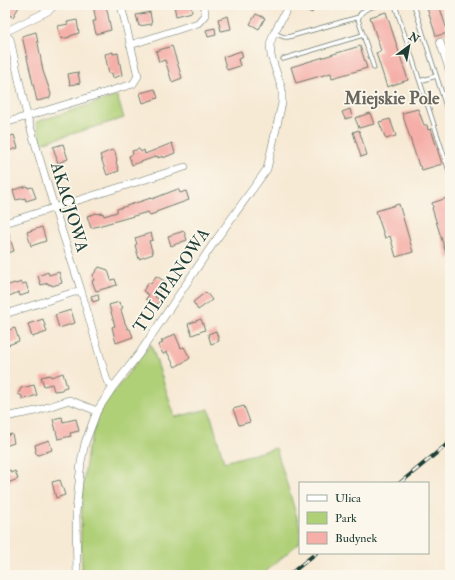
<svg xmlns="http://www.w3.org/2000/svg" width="455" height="580" viewBox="0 0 455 580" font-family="'IM FELL Double Pica',serif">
<rect width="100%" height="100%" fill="#fbf7ec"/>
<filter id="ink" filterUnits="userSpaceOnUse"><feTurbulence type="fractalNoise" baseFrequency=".025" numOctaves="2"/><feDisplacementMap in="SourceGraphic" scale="8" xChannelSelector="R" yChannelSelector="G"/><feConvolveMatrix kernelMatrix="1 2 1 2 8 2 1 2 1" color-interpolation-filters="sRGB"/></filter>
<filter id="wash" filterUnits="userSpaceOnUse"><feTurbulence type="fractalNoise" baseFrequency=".012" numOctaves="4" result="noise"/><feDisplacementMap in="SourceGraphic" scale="16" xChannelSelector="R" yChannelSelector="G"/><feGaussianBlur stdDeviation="0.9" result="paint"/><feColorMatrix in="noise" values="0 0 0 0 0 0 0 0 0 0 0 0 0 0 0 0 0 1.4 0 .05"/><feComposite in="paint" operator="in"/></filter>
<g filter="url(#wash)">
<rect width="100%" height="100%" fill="#f7ead5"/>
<path fill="#b0d078" stroke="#688656" d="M117 96 124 118 42 143 36 122Z
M151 344 175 417 209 409 224 462 276 448 300 527V542L262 575H82L81 535 82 491 88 449 101 408Z"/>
<g id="blocks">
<path fill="#f5afa8" d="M5 5H20L13 17 5 13Z
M93 5H106L111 30 96 34 93 21H96Z
M174 5H191L192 12 176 16Z
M308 5H317L312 13 306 10Z
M426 5H439L448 33 436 36Z
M150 12 152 24 139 26 136 15Z
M386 12 408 80 387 87 376 53 381 51 370 17Z
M256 14 265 18 259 29 250 24Z
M228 16 231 29 221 31 218 19Z
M77 20 79 33 70 36V37L61 39 58 26 68 24 67 22Z
M215 28 216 35 208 37 206 30Z
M36 32 43 71 51 94 50 98 37 101 22 36Z
M172 46 182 78 172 82 165 60 159 62 156 51Z
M360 46 367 68 332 78 331 73 296 83 291 67Z
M241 51 243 57 238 59 240 66 227 70 223 57Z
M113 52V54L118 53 122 75 113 78 112 73 109 74 105 54Z
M78 72 80 83 70 85 68 74Z
M155 89 158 98 143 103 140 93Z
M350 109 352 117 345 119 342 112Z
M418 109 424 125H427L428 130 431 129 442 164 422 170 420 166H419L402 113Z
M370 113 374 124 359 128 355 118Z
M390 119 396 136 386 139 379 122Z
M359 130 367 155 361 157 353 132Z
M14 135 18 148 5 152V138Z
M172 143 175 153 163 158V156L158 158V156L132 165 129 156 133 154 132 151 139 149 141 152 144 150 145 154Z
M63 144 68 159 58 163 53 147Z
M112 150 115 152 116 156 117 161 116 162 119 171 107 175 100 155Z
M27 186 28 188 32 187 36 198 26 201 25 198 16 200 13 190Z
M178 189 180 193 186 191 189 200 164 209 156 212V213L150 215 148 212 91 228 87 216 97 213 98 214 103 213 104 216 117 212V209L151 198 152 199Z
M450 197V260H448L432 208 433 207 432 203Z
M399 204 413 252 396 257 390 236 385 238 376 211Z
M42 227 46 241 31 246 27 232Z
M5 228H7L14 251 5 254Z
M184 231 187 240 171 246 168 236Z
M151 233 153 240 149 241 153 254 139 259 135 245 137 244 135 238Z
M99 267 108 270 111 280 115 279 117 285 96 291 92 281 94 280 93 275Z
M48 272 49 275 59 272 62 283 52 286 51 284 49 285 48 283 41 285 38 276Z
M156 276 166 282 155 297 160 300 156 306 146 299 149 295 143 291 149 282 151 284Z
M21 282 22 284 26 283 29 293 20 296 19 292 9 296 5 286 15 283 16 284Z
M206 292 212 300 198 310 193 302Z
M98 294 99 300 93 302 91 296Z
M119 302 120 305 123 307 121 310 125 323 128 329H130L133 337 116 343 112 327 115 326 109 305Z
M71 310 75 323 59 328 55 315Z
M43 319 47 332 32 337 28 324Z
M201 319 205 330 192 335 188 324Z
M15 328 19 341 5 346V331Z
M216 331 219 341 211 344 208 334Z
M175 334 181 348 184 347 190 358 189 359 175 367 167 352 163 354 158 345 163 343 161 341Z
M63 373 67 387 63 388 62 390 54 391 52 384 44 386 41 377 50 375 51 377Z
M34 385 37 395 22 400V396L18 394 21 388Z
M244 406 250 422 239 425 233 409Z
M62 417 63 422 76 419 79 431 70 433 71 436 58 439 53 419Z
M12 434 14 443 5 446V436Z
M49 440 52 450 38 455 35 452 36 450 35 445Z
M10 470 11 473 15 471 18 479 5 484V472Z
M60 480 65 495 56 498 52 482Z"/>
</g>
</g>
<g filter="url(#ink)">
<use href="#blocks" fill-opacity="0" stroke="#6b7a6c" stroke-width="1"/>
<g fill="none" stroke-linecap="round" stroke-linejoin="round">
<defs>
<path id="service" d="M395 5 450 174
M414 5 450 119
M274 33 284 37H288L359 17
M283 59 363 35
M374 68 358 19C361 9 370 8 378 5
M420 81 436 76"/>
<path id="minor" d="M5 32 48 11 55 5
M5 34 10 39 27 116 54 207 81 290 107 381 113 387
M440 42 450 72
M130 45 198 23 205 15 204 5
M5 123 133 84 138 76 121 5
M5 223 185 167
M5 314 81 290
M5 417 36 411 69 400 97 411
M77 575 76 512 81 462 85 443 97 411 113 387 139 354 213 244 267 169 282 103V89L271 56 270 44 274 33 289 5"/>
</defs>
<use href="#service" stroke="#6b7a6c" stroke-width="5"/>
<use href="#minor" stroke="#6b7a6c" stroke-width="8"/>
<use href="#service" stroke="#fff" stroke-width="3.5"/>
<use href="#minor" stroke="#fff" stroke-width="7"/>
<defs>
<path id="rail" d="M400 483 450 442
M289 575 316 553"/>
</defs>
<use href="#rail" stroke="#1f3d34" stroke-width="4"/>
<use href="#rail" stroke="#fbf7ec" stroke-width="2.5" stroke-dasharray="8" stroke-linecap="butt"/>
</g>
</g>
<g text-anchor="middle" stroke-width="3.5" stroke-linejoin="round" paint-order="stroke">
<g font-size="17" fill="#1f3d34" stroke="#fbf7ec">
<text transform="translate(70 207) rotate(73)" y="6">AKACJOWA</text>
<text transform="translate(171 280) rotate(-56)" y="6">TULIPANOWA</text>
</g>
<g font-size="18" font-weight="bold" fill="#6a655d" stroke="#fbf7ec">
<text x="392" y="104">Miejskie Pole</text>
</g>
</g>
<rect width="455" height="580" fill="none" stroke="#fbf7ec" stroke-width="20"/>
<rect x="299" y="482" width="130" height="72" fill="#fbf7ec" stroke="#a3ada2"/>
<rect x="307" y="495" width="20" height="6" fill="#ffffff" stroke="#a3ada2"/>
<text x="335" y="502" font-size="12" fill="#1f3d34">Ulica</text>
<rect x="307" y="512" width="20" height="12" fill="#b0d078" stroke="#a3ada2"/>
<text x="335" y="522" font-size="12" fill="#1f3d34">Park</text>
<rect x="307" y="532" width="20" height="12" fill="#f5afa8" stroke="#a3ada2"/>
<text x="335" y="542" font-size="12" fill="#1f3d34">Budynek</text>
<g transform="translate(409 46) rotate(32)" stroke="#fbf7ec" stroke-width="3" paint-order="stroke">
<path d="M0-3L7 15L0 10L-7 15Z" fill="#1f3d34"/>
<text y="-6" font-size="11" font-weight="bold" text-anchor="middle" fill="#1f3d34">N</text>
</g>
</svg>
